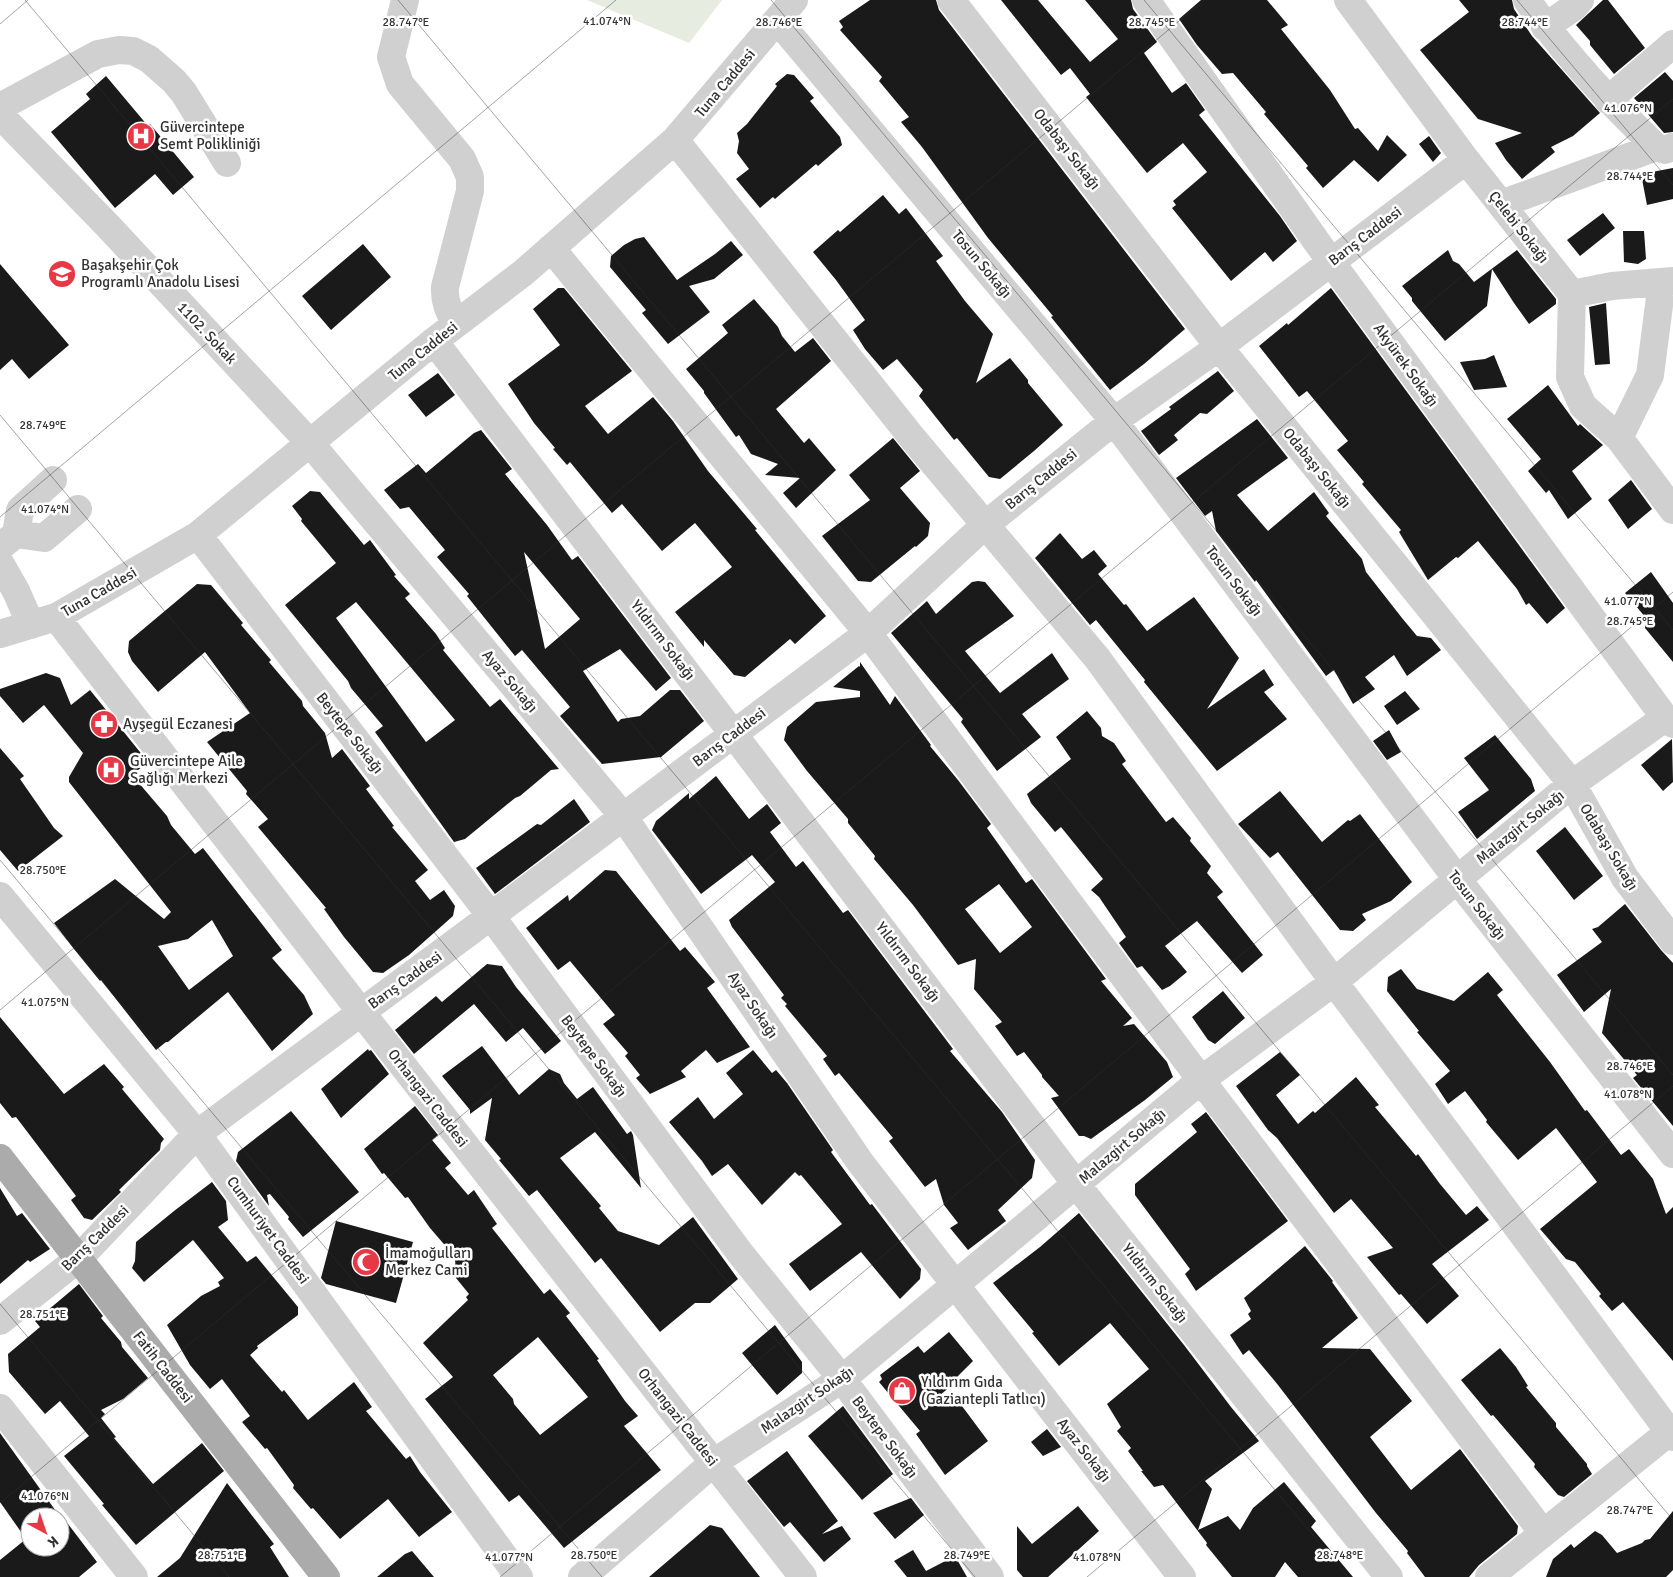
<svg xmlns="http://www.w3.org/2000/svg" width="1673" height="1577" viewBox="0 0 1673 1577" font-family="Signika,sans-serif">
<rect width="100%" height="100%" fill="#fff"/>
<path fill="#e6ecdf" d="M587 0H722L689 43Z"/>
<path fill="#1a1a1a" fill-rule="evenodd" d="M870 0H936L939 10 1185 329 1144 364 1110 390 1051 317 1053 316 988 238 922 147 901 122 909 117 879 81 882 77 840 30 843 27 839 21Z
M1001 0H1038L1090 62 1118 39 1085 0H1131L1133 9 1157 42 1144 53 1172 93 1186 83 1205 110 1199 115 1280 216 1297 241 1273 262 1265 252 1231 281 1172 208 1176 205 1173 201 1207 172 1183 143 1147 173 1086 97 1090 94 1070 68 1061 75Z
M1201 0H1267L1288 25 1281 29 1330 90 1355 129 1358 128 1378 151 1387 135 1407 155 1378 182 1354 160 1323 188 1306 168 1308 166 1264 114 1266 112 1233 73 1222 74 1197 45 1179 19Z
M1459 0H1512L1514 9 1532 36 1600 113 1573 136 1551 147 1555 152 1522 179 1506 160 1495 143 1522 133 1478 119 1420 50 1469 12Z
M1603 0H1608L1645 48 1614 74 1590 45V41L1576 25Z
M1665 72 1673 81V132L1664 133 1634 98Z
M787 74 794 75 814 98 810 101 840 137 842 145 818 166 816 164 775 199 773 197 760 208 736 179 749 169 737 153 739 141 737 133 747 124 777 86 775 84Z
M106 76 148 126 150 124 194 177 173 195 155 174 115 208 51 132 90 99 86 94Z
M1429 136 1441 153 1433 162 1419 144Z
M1673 168V199L1647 205 1641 174Z
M883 195 899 214 906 208 943 256 936 261 965 301 993 334 976 383 1010 358 1028 380V383L1063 425 1034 451 1000 479 989 477 957 438 954 440 919 396 923 390 897 359 883 370 865 349 853 330 865 320 836 280 813 252 838 230 840 232Z
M1603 213 1615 228 1580 256 1567 240Z
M1623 231H1644L1646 259 1638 264 1624 262Z
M644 237 677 280 715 254 731 241 743 255 714 279 689 286 710 312 668 344 642 313 646 310 610 267 611 256 624 245 635 239Z
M363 244 391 277 331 330 302 296Z
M1448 250 1453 261 1459 264 1474 282 1517 250 1556 299V304L1529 324 1514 303 1492 269 1487 306 1445 341 1412 301V298L1402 286Z
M0 264 69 345 29 379 12 359 0 370Z
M558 288H564L632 371 585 406 608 434 653 397 673 421 708 471 757 529 755 530 826 616 795 644 790 639 745 677 734 675 704 640V647L675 612 732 567 695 523 662 551 622 504 612 513 570 462 567 465 553 449 555 448 534 423 508 384 560 345 533 309Z
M1331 288 1565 608 1547 624 1529 603 1526 605 1517 589 1478 541 1458 558 1456 557 1428 580 1399 532 1401 530 1362 484 1364 482 1337 450 1348 441 1307 391 1299 397 1259 346 1287 323 1288 325Z
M754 299 778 327 782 336 795 352 813 338 831 361 776 409 804 443 809 438 836 470 796 508 783 493 800 478 765 475 778 464 751 454 739 435 736 437 704 393V391L686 369 728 333 722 325Z
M1606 303 1610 364 1595 365 1589 307Z
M1494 355 1507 387 1474 390 1460 362 1485 359Z
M1218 371 1234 391 1207 414 1200 413 1174 435 1178 440 1159 455 1141 431 1171 409 1169 407Z
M438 373 455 395 426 417 408 395Z
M1548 385 1578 426 1580 424 1603 445 1572 471 1592 499 1568 519 1549 490 1546 493 1528 471 1541 459 1507 419Z
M1257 419 1288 458 1237 495 1268 531 1314 492 1329 513 1326 516 1362 559 1366 572 1402 618 1417 636 1431 638 1441 650 1407 676 1394 655 1365 677 1375 689 1353 704 1334 670 1326 676 1256 580 1255 582 1216 531 1212 511 1205 516 1176 478Z
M481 430 512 469 505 474 547 525 572 560 578 556 671 678 656 691 620 649 583 671 618 722 621 719 640 716 670 690H680L704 721 661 757 602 764 560 716 570 707 522 650 515 656 467 596 469 594 437 557 445 550 409 507 400 509 384 490 418 464 426 473 474 433ZM524 552 580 619 545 649Z
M893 438 920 471 900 488 930 523 928 536 916 547 915 546 871 582 858 581 822 536 870 500 849 475Z
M1631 480 1652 509 1628 529 1608 500Z
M310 491 320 492 364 545 370 540 396 575 394 576 410 594 405 598 436 634 445 648 443 650 490 707 500 699 559 769 551 770 520 796 515 798 465 839 454 842 375 732 383 726 351 688 348 681 285 605 336 563 301 521 302 519 292 506ZM356 602 455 720 426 742 336 618Z
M1060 533 1082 559 1094 550 1107 566 1098 574 1124 605 1126 604 1147 631 1194 597 1239 658 1207 709 1264 669 1274 685 1264 692 1287 719 1217 771 1144 682 1145 680 1096 620 1090 625 1035 558Z
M1651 572 1673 603V662L1645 628 1646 618 1625 593Z
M978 581 985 582 1014 616 965 651 1000 693 1052 653 1069 679 1022 714 1041 737 997 771 961 722 963 719 891 633 927 601 936 614 972 582Z
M197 584 211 585 243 623 241 625 271 660 269 662 302 701 303 706 325 733 332 758 342 749 370 786 366 789 394 826 392 827 428 870 415 881 430 900 444 890 455 906 453 916 409 955 383 973 373 972 344 937 324 909 326 908 258 827 268 819 246 794 247 791 207 742 250 713 205 652 158 692 132 661 128 652 129 641Z
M860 662 890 705 895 696 931 745 930 746 958 780 991 824 987 828 1026 883 1032 879 1106 979 1101 981 1132 1018 1123 1026 1134 1024 1167 1062 1173 1077 1145 1100 1091 1139 1084 1136H1079L1051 1098 1059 1096 1042 1077V1075L1024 1052 1017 1056 995 1026 1002 1022 974 989 976 959 958 965 913 905 874 859 875 856 848 823V819L807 771 784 740 787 727 816 702 860 697V691L833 687 859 666 860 667ZM999 884 1032 927 1000 953 965 909Z
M46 673 60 678 71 705 90 690 148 762 132 775 167 816 171 825 195 854 203 848 282 950 272 958 304 995 313 1014 272 1051 228 992 168 1042H166L156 1050 101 980 100 981 74 949 54 923 115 879 164 919 171 912 69 782V777L83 753 44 705 23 723 0 696V689ZM212 920 233 956 189 990 158 946 188 939Z
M1405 691 1420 709 1397 725 1384 706Z
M1087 711 1101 728 1102 736 1114 743 1126 761 1122 764 1166 822 1173 817 1191 838 1190 841 1211 866 1207 873 1223 892 1217 897 1263 955 1242 973 1197 921 1165 946 1187 972 1170 986 1162 990 1142 966 1137 968 1119 943 1126 937 1099 897 1091 890 1103 879 1061 827 1055 832 1031 803 1027 794 1071 759 1056 737Z
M1389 730 1401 752 1387 760 1373 741Z
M1495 735 1531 779 1535 791 1477 839 1458 812 1489 790 1464 758Z
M1672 739 1673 782 1663 791 1641 765Z
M0 748 24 776 20 779 54 828 63 836 18 871 0 850Z
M716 776 749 819 767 804 781 823 770 832 796 867 803 861 843 913 848 910 953 1049 950 1051 1002 1112 1035 1160 1032 1178 998 1210 1006 1221 968 1250 950 1228 958 1223 944 1205 936 1179 925 1187 889 1141 893 1138 839 1073 835 1076 823 1059 827 1056 785 1006 787 1004 781 998 784 995 732 927 729 920 775 882 752 855 701 894 652 830 656 821 689 793V799Z
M1280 791 1322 842 1348 820 1350 821 1360 814 1412 882 1391 901 1362 914 1366 920 1353 931 1340 930 1278 852 1270 858 1238 824Z
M574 799 590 822 495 894 476 868 537 824 541 825Z
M1565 827 1603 876 1574 900 1536 851Z
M605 870 616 871 680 951 685 947 715 982 707 988 750 1047 717 1063 706 1050 681 1071 686 1077 650 1094 636 1078 640 1075 625 1056 628 1053 603 1024 615 1015 570 961 558 970 526 928 568 895 569 901Z
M1625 904 1661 950 1673 963V1126L1633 1078 1637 1075 1602 1033 1611 989 1584 1012 1557 975 1602 942 1592 929 1598 927Z
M487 964 502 966 516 987 561 1041 545 1054 523 1028 506 1042 474 1004 414 1054 395 1030 436 996 442 1002Z
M1401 969 1417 989 1454 1001 1488 972 1503 990 1497 995 1550 1062 1585 1111 1587 1110 1621 1155 1629 1149 1653 1179 1666 1214 1673 1207V1361L1623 1302 1612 1311 1599 1296 1601 1294 1575 1262 1566 1259 1540 1229 1597 1182 1556 1128 1518 1160 1486 1122 1487 1120 1465 1091 1448 1104 1435 1084 1450 1071 1417 1032 1419 1031 1387 991 1388 977Z
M1223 991 1245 1018 1215 1044 1208 1040 1192 1017Z
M0 1017 64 1094 104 1064 124 1087 122 1089 164 1139 161 1143 160 1150 119 1190 121 1192 92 1220 84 1218 71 1200 76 1196 16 1117 12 1118 0 1103Z
M482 1046 519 1095 549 1069 560 1074 564 1083 577 1099 593 1087 627 1134 631 1131 633 1135 641 1188 595 1132 560 1158 601 1206 599 1208 618 1231 659 1245 693 1217 738 1279 710 1303H695L660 1332 601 1258 595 1263 537 1190 529 1196 499 1160 501 1159 485 1140 492 1098 470 1114V1110L442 1076Z
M368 1049 369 1051 371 1050 389 1074 341 1118 321 1089Z
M753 1050 772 1073 776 1070 787 1083 833 1150 831 1152 870 1205 872 1204 921 1269 920 1279 900 1299 861 1252 810 1291 789 1264 842 1224 801 1175 799 1176 795 1172 762 1205 728 1164 712 1176 702 1161 669 1122 698 1097 714 1119 743 1094 726 1073Z
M1280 1052 1300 1075 1276 1095 1298 1124 1313 1111 1315 1113 1356 1077 1379 1105 1375 1107 1416 1156 1418 1154 1440 1184 1466 1215 1477 1206 1489 1220 1432 1264 1459 1296 1427 1324 1401 1294 1399 1295 1367 1257 1393 1248 1351 1199 1334 1213 1277 1138 1268 1130 1236 1086Z
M415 1106 438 1135 432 1140 451 1163 445 1168 468 1195 474 1190 497 1224 492 1228 544 1294 550 1289 570 1313 566 1316 599 1359 597 1360 625 1401 638 1416 624 1426 661 1470 564 1548 519 1495 509 1502 425 1399 453 1377 423 1343 468 1300 466 1297 469 1294 456 1278 455 1257 430 1228 408 1197 405 1198 384 1173 382 1174 364 1149ZM538 1337 588 1397 540 1435 514 1404 513 1399 493 1375Z
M291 1111 359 1192 303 1237 288 1219 289 1217 270 1194 267 1195 269 1206 236 1161 238 1152Z
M1206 1112 1288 1221 1196 1291 1185 1274 1190 1269 1135 1195V1184L1197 1132 1191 1124Z
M212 1182 226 1201 228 1220 218 1227 247 1262 256 1256 298 1307V1315L257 1346 258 1348 250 1355 282 1392 284 1390 308 1420 354 1382 372 1407 366 1411 406 1459 410 1456 420 1472 452 1512 419 1537 388 1499 340 1539 313 1508 311 1509 293 1488 294 1485 267 1448 265 1449 242 1422 250 1416 222 1379 210 1389 190 1365 167 1325 201 1296 220 1286 218 1282 224 1278 193 1240 144 1282 132 1268 135 1261 136 1242 174 1211Z
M0 1188 17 1216 22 1213 50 1249 30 1262 28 1260 0 1284Z
M1079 1213 1184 1345 1231 1407 1259 1441 1205 1481 1212 1489 1198 1530 1228 1516 1240 1530 1253 1508 1284 1482 1316 1521 1311 1527 1353 1577H1298L1285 1562 1275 1577H1232L1206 1545 1207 1543 1163 1485 1154 1487 1141 1471H1143L1128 1451 1131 1448 1117 1431 1121 1427 1107 1404 1149 1369 1110 1323 1059 1366 1032 1333 1034 1332 993 1283 1040 1247Z
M336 1221 413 1242 396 1303 326 1284 321 1278Z
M1305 1246 1333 1281 1332 1282 1358 1318 1322 1348 1370 1349 1412 1401 1370 1437 1411 1490 1460 1449 1518 1526 1517 1534 1479 1565 1469 1577H1425L1407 1553 1408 1551 1376 1513 1278 1385 1249 1350 1243 1355 1230 1335 1251 1319 1248 1314 1251 1311 1244 1298Z
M79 1284 103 1316 101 1318 121 1342 122 1347 148 1378 123 1399 101 1410 105 1414 101 1418 116 1437 114 1438 153 1484 202 1443 224 1471 136 1545 102 1505 104 1504 64 1456 89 1436 60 1401 45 1414 9 1372 8 1354 40 1327 35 1321Z
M775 1325 802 1362V1373L777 1395 742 1353Z
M949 1332 973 1361 950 1384 951 1386 939 1396 959 1402 988 1441 945 1475 916 1434 920 1431 879 1382 882 1379 880 1375 918 1346 924 1353Z
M1500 1348 1516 1367 1528 1386 1526 1387 1556 1423V1427L1587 1464V1466L1592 1474 1564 1497 1558 1495 1534 1467 1535 1464 1493 1415 1491 1416 1461 1380Z
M843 1406 893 1474 862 1500 808 1436Z
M1047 1429 1061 1447 1043 1456 1031 1442Z
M0 1433 63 1521 65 1520 97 1562 79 1577H0V1560L26 1539 0 1502ZM30 1517H60V1547H30Z
M787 1451 838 1521 822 1534 842 1526 851 1539 824 1562 790 1522 784 1527 747 1481Z
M227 1483 274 1544 270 1547 289 1577H157L180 1558Z
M911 1498 924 1515 895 1539 873 1513Z
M1078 1506 1099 1531 1048 1577H1023L1017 1570V1526L1032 1544Z
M1673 1511V1570L1666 1577H1546L1553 1559 1571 1544 1574 1548 1595 1531 1602 1535 1617 1553 1642 1543 1645 1540 1650 1539Z
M710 1525 722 1528 760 1577H649Z
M913 1550 926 1571 955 1556 967 1577H907L894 1561Z
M412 1551 434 1577H377L405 1554Z"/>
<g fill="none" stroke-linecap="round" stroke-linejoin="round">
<path stroke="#d0d0d0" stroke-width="28" d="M405 0 391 57 400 84 462 159 470 177V191L445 287C444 301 449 312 456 324
M951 0 1219 347 1572 784 1625 878 1673 941
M1146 0 1331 262 1665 718 1673 724
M1348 0 1466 160 1572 294 1612 286 1673 281
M1527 0C1564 54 1609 101 1656 147
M778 21 1114 421 1457 879 1673 1154
M1545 27 1574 7 1580 0
M1608 100 1673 44
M0 107 98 54 119 50 133 51 149 59 174 81 184 93 227 163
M0 115 108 226 310 443 623 816 860 1162 1182 1577
M675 140 910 435 1097 658 1334 982 1455 1143 1673 1437
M1501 204 1656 147 1665 150 1672 147
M551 248 868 633 1201 1080 1543 1533
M1572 294 1570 377 1583 406 1619 438 1673 510
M434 341 1076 1184 1389 1577
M1619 438 1650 375 1662 282
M16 534 20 510 53 480
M198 535 491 916 740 1253 842 1379 990 1577
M0 547 16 534 44 538 78 509
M0 563 16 591 31 625
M56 617 361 1012 803 1577
M0 634 56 617 198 535 434 341 523 273 675 140 794 0
M0 896 197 1134 519 1577
M0 1321 79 1258 197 1134 491 916 868 633 985 525 1114 421 1219 347 1466 160
M0 1408 134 1577
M582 1577 713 1463 842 1379 1201 1080 1334 982 1572 784 1665 718
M1489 1577 1673 1429"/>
<path stroke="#ababab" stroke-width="28" d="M0 1158 326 1577"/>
</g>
<path fill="none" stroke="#333" stroke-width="1" stroke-opacity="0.45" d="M25 0 1348 1577M398 0 1673 1520M771 0 1673 1075M1144 0 1673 630M1517 0 1673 185M0 24 28 0M0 415 975 1577M0 517 616 0M0 860 602 1577M0 1010 1204 0M0 1304 229 1577M0 1503 1673 99M500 1577 1673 592M1087 1577 1673 1086"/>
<defs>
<symbol id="hospital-disc" viewBox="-11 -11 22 22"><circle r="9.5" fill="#e63946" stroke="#fff"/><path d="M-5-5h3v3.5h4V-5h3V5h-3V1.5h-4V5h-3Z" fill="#fff"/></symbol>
<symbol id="school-disc" viewBox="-11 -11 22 22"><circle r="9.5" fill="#e63946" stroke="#fff"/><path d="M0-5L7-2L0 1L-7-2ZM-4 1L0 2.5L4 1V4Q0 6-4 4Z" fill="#fff"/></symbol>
<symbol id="pharmacy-disc" viewBox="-11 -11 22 22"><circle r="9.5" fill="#e63946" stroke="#fff"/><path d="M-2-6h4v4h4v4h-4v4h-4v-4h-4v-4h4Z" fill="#fff"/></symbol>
<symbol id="mosque-disc" viewBox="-11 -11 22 22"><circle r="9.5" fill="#e63946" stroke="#fff"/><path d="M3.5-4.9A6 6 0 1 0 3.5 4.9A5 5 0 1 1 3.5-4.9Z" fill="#fff"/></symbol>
<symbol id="shop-disc" viewBox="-11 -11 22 22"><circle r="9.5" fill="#e63946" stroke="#fff"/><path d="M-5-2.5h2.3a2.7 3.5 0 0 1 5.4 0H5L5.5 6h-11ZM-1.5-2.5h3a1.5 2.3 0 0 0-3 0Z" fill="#fff"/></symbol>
</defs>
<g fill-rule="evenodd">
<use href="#hospital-disc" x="125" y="120" width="32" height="32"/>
<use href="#school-disc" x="46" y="258" width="32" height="32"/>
<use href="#pharmacy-disc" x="88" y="708" width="32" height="32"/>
<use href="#hospital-disc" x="95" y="754" width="32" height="32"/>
<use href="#mosque-disc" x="350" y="1246" width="32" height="32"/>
<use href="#shop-disc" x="886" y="1375" width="32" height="32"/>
</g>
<g text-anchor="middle" stroke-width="5" stroke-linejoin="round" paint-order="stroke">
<g font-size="15" fill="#333" stroke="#fff">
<text transform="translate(725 83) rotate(-50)" y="5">Tuna Caddesi</text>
<text transform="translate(1067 149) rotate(52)" y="5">Odabaşı Sokağı</text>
<text transform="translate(1519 227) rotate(52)" y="5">Çelebi Sokağı</text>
<text transform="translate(1365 236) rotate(-37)" y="5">Barış Caddesi</text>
<text transform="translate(982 264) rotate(50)" y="5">Tosun Sokağı</text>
<text transform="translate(207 333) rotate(47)" y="5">1102. Sokak</text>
<text transform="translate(423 351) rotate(-39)" y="5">Tuna Caddesi</text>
<text transform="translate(1406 365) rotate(54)" y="5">Akyürek Sokağı</text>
<text transform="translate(1317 468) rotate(51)" y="5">Odabaşı Sokağı</text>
<text transform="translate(1041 479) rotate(-39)" y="5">Barış Caddesi</text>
<text transform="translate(1234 581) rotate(53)" y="5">Tosun Sokağı</text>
<text transform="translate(99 592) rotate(-30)" y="5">Tuna Caddesi</text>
<text transform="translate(663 640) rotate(53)" y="5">Yıldırım Sokağı</text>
<text transform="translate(510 681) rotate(50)" y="5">Ayaz Sokağı</text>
<text transform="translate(350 733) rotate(52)" y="5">Beytepe Sokağı</text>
<text transform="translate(729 737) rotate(-37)" y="5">Barış Caddesi</text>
<text transform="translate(1520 827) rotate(-39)" y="5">Malazgirt Sokağı</text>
<text transform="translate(1609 847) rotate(59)" y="5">Odabaşı Sokağı</text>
<text transform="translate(1477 905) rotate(52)" y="5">Tosun Sokağı</text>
<text transform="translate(908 962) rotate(53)" y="5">Yıldırım Sokağı</text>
<text transform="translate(405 980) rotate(-36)" y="5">Barış Caddesi</text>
<text transform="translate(753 1005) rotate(56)" y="5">Ayaz Sokağı</text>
<text transform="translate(594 1056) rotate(53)" y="5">Beytepe Sokağı</text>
<text transform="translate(428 1098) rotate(52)" y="5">Orhangazi Caddesi</text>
<text transform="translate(1122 1146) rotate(-40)" y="5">Malazgirt Sokağı</text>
<text transform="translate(268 1230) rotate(54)" y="5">Cumhuriyet Caddesi</text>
<text transform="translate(95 1238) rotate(-44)" y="5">Barış Caddesi</text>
<text transform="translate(1155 1283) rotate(52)" y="5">Yıldırım Sokağı</text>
<text transform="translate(163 1367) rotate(52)" y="5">Fatih Caddesi</text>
<text transform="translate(807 1400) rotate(-34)" y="5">Malazgirt Sokağı</text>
<text transform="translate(678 1417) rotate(52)" y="5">Orhangazi Caddesi</text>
<text transform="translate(885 1437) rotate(53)" y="5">Beytepe Sokağı</text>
<text transform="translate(1084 1450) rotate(52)" y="5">Ayaz Sokağı</text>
</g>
<g font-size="15" fill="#333" stroke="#fff" text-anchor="start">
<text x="160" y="132">Güvercintepe<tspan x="160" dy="17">Semt Polikliniği</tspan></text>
<text x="81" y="270">Başakşehir Çok<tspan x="81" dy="17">Programlı Anadolu Lisesi</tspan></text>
<text x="123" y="729">Ayşegül Eczanesi</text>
<text x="130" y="766">Güvercintepe Aile<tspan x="130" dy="17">Sağlığı Merkezi</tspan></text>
<text x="385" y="1258">İmamoğulları<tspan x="385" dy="17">Merkez Cami</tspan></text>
<text x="921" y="1387">Yıldırım Gıda<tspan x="921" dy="17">(Gaziantepli Tatlıcı)</tspan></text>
</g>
</g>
<g font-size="12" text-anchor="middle" fill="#333" stroke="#fff" stroke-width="5" stroke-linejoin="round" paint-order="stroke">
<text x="607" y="25">41.074°N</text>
<text x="406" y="26">28.747°E</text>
<text x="779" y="26">28.746°E</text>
<text x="1152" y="26">28.745°E</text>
<text x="1525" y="26">28.744°E</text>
<text x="1628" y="112">41.076°N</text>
<text x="1630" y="180">28.744°E</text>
<text x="43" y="429">28.749°E</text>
<text x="45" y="513">41.074°N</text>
<text x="1628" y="605">41.077°N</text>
<text x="1630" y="625">28.745°E</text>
<text x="43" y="874">28.750°E</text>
<text x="45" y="1006">41.075°N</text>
<text x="1630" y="1070">28.746°E</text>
<text x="1628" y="1098">41.078°N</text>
<text x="43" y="1318">28.751°E</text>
<text x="45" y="1500">41.076°N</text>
<text x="1630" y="1514">28.747°E</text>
<text x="221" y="1559">28.751°E</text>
<text x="594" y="1559">28.750°E</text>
<text x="967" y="1559">28.749°E</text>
<text x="1340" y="1559">28.748°E</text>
<text x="509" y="1561">41.077°N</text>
<text x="1097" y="1561">41.078°N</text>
</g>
<g transform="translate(45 1532) rotate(140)"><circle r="24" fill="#ffffff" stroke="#adadad"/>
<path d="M0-4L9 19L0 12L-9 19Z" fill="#e63946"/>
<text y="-8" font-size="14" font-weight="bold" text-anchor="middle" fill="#333333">K</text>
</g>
</svg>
